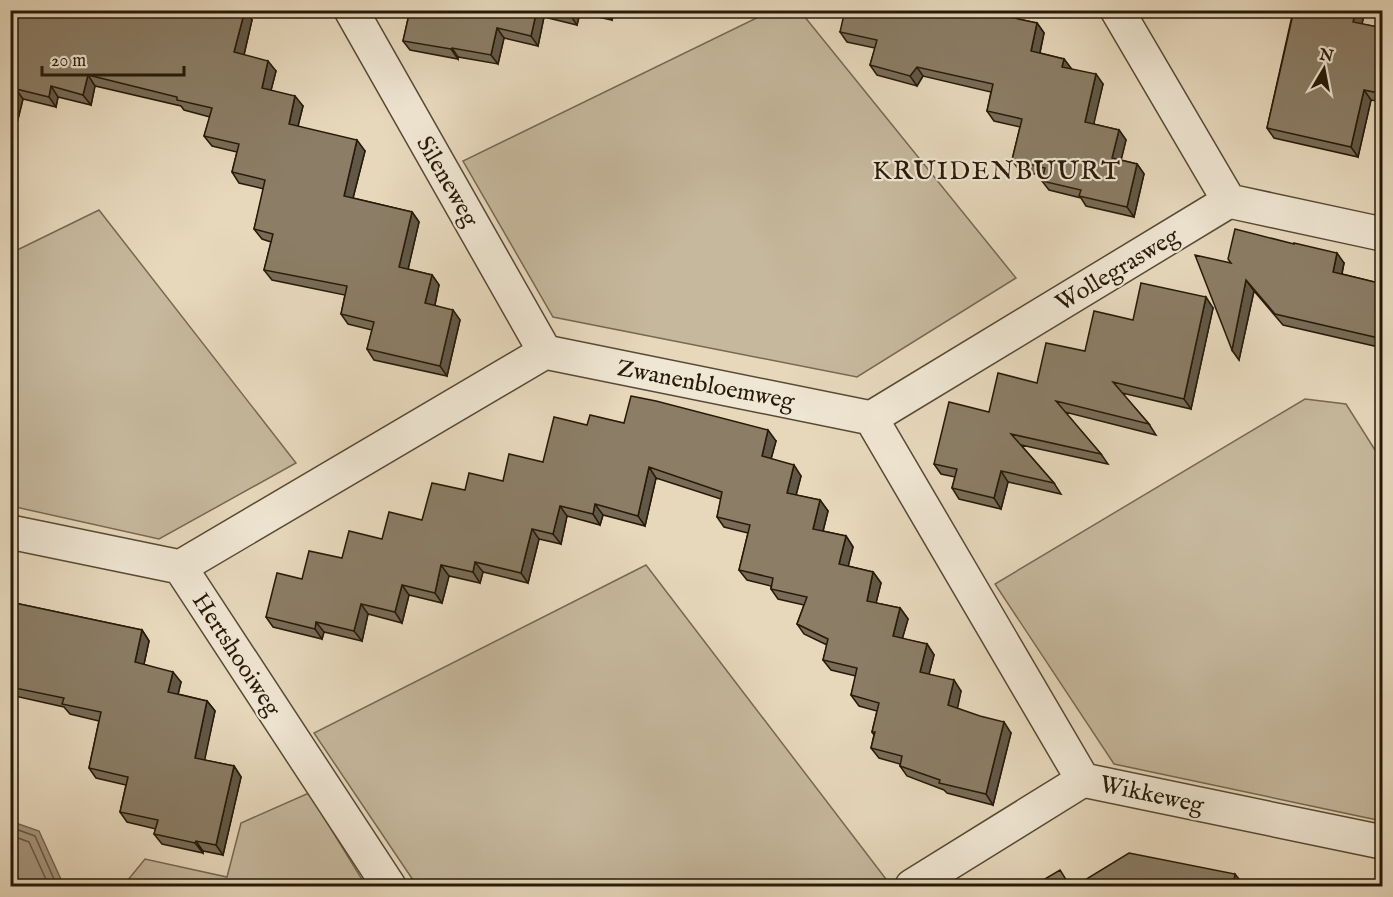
<svg xmlns="http://www.w3.org/2000/svg" width="1393" height="897" viewBox="0 0 1393 897" font-family="'IM FELL English',serif">
<rect width="100%" height="100%" fill="#e7d8bc"/>
<filter id="stains"><feTurbulence type="fractalNoise" baseFrequency=".00333" numOctaves="4"/><feColorMatrix values="0 0 0 0 .2 0 0 0 0 .09 0 0 0 0 .02 0 0 0 .5 -.17"/></filter>
<radialGradient id="worn" r=".72"><stop offset=".6" stop-color="#630" stop-opacity="0"/><stop offset="1" stop-color="#630" stop-opacity=".3"/></radialGradient>
<path fill="#c6b89d" stroke="#766952" stroke-width="1.5" d="M773 10 800 11 1016 278 857 377 553 317 463 161Z
M99 210 296 463 159 539 11 506V253Z
M1305 399 1346 404 1382 461V821L1114 764 995 584Z
M646 565 889 883 883 886H417L314 733Z
M309 793 366 886H123L145 859 227 877 241 823Z"/>
<path fill="#a6977f" stroke="#73654f" stroke-width="1.5" d="M10 821 39 831 64 886H11Z"/>
<g fill="none" stroke-linecap="round" stroke-linejoin="round">
<path stroke="#665844" stroke-width="1.5" d="M10 827 35 836 57 886
M10 835 29 842 49 886"/>
<defs>
<path id="minor" d="M351 10 545 352
M1117 10 1229 201
M871 418 1229 201 1382 234
M10 532 180 567 389 886
M180 567 545 352 871 418 1083 780
M912 886 1083 780 1382 842"/>
</defs>
<use href="#minor" stroke="#574a35" stroke-width="36"/>
<use href="#minor" stroke="#efe6d3" stroke-width="33"/>
</g>
<path fill="#786c58" stroke="#271a08" stroke-width="1.5" d="M20 10H246L252 20 244 55 276 71 271 90 303 106 298 126 365 151 353 198 412 212 419 222 408 269 432 275 439 285 435 305 460 320 447 376 374 360 367 349 372 330 348 324 341 314 345 295 272 280 264 270 271 242 262 239 254 229 264 189 239 183 232 172 237 152 212 146 204 136 210 117 184 110 181 106 95 86 91 105 58 97 56 107 23 99 16 127 10 126V29L15 30Z
M410 10H615L612 20 580 13 577 25 544 17 538 46 504 38 498 64 458 57V59L410 50 403 41Z
M1288 10H1365L1362 24 1383 28V102L1371 100 1358 157 1274 138 1267 128 1292 16Z
M1014 18 1037 23 1044 33 1040 53 1064 59 1071 69 1103 84 1093 124 1119 130 1126 140 1121 160 1137 164 1144 174 1134 217 1086 206 1081 198 1049 190 1042 181 1043 176 1019 170 1012 160 1020 127 994 121 987 111 991 92 923 76 917 86 877 75 870 65 875 48 847 42 840 32Z
M1231 262 1344 263 1342 274 1383 284V348L1283 325 1254 291 1239 360 1232 350Z
M1213 308 1191 409 1122 393 1149 424 1156 435 1065 412 1101 454 1108 464 1021 445 1054 483 1061 494 1008 482 1001 509 959 499 952 488 955 477 941 474 934 464 989 412 1037 383 1133 320Z
M624 423 776 441 771 459 801 476 796 495 820 500 828 511 823 531 846 536 853 547 848 566 873 572 881 583 876 603 900 608 908 619 902 639 927 644 934 655 929 674 961 691 957 708 1011 733 993 805 947 793 944 790 907 776 900 766V764L879 758 871 748 874 735 872 732 877 711 859 706 851 695 856 676 831 670 823 660 827 645 804 634 797 624 804 605 778 599 771 589V586L747 580 739 570 748 533 724 527 717 517 721 499 656 478 645 526 603 515 600 525 567 516 561 544 539 539 528 583 483 572 480 583 449 576 442 603 409 595 402 623 368 614 362 641 324 632 322 639 273 627 266 617 302 579 422 520 465 490 503 481 543 462 587 425Z
M10 602 142 630 149 641 144 664 181 682 178 694 207 701 215 711 204 760 234 766 241 777 223 855 203 851V853L162 844 154 834 156 829 127 822 120 812 126 785 96 778 89 768 99 721 70 714 64 707 10 695Z"/>
<path fill="#615847" stroke="#271a08" stroke-width="1.5" d="M245 10H246L252 20 242 63 234 52Z
M537 10H540L544 17 538 46 531 36Z
M571 10H578L580 13 577 25 570 15Z
M606 10H615L612 20Z
M1006 10H1016L1012 26 1005 16Z
M1356 10H1365L1360 32 1353 22Z
M1037 23 1044 33 1038 61 1031 51Z
M497 28 504 38 498 64 491 55Z
M452 48 458 57V59L451 49Z
M1064 59 1071 68 1069 77 1062 67Z
M268 61 276 71 269 98 262 88Z
M917 67 923 76 917 86 910 76Z
M1096 74 1103 84 1092 132 1085 122Z
M88 75 95 86 91 105 83 95Z
M51 86 58 97 56 107 49 97Z
M16 89 23 99 16 127 10 119V111Z
M1364 90 1371 100 1358 157 1351 147Z
M295 96 303 106 296 134 289 124Z
M1119 130 1126 140 1119 168 1112 158Z
M357 140 365 151 351 206 344 196Z
M1137 164 1144 174 1134 217 1127 207Z
M412 212 419 222 406 278 399 267Z
M1337 253 1344 263 1340 282 1333 272Z
M432 275 439 285 433 313 425 303Z
M1246 280 1254 291 1239 360 1232 350Z
M1206 297 1213 308 1191 409 1184 399Z
M453 310 460 320 447 376 440 366Z
M768 430 776 441 769 466 762 456Z
M794 465 801 476 794 503 787 493Z
M649 467 656 478 645 526 638 516Z
M1001 471 1008 482 1001 509 994 498Z
M820 500 828 511 821 539 813 529Z
M595 504 603 515 600 525 593 514Z
M560 506 567 516 561 544 553 534Z
M532 529 539 539 528 583 521 573Z
M846 536 853 547 846 575 839 564Z
M475 562 483 572 480 583 473 572Z
M441 565 449 576 442 603 435 593Z
M873 572 881 583 874 611 867 601Z
M402 585 409 595 402 623 395 612Z
M361 604 368 614 362 641 354 631Z
M900 608 908 619 900 647 893 636Z
M316 622 324 632 322 639 315 629Z
M142 630 149 641 142 673 135 662Z
M927 644 934 655 927 682 920 672Z
M173 672 181 682 176 703 168 692Z
M954 680 961 691 956 716 948 705Z
M207 701 215 711 203 768 195 758Z
M1004 722 1011 733 993 805 986 794Z
M234 766 241 777 223 855 216 845Z
M196 841 203 851V853L195 843Z
M1235 874 1243 884 1242 886H1233Z"/>
<path fill="#8b7d66" stroke="#271a08" stroke-width="1.5" d="M20 10H245L234 52 268 61 262 88 295 96 289 124 357 140 344 196 412 212 399 267 432 275 425 303 453 310 440 366 367 349 374 322 341 314 347 286 264 270 273 234 254 229 265 180 232 172 239 144 204 136 212 108 177 100V97L88 75 83 95 51 86 49 97 16 89 10 111V29L15 30Z
M410 10H537L531 36 497 28 491 55 452 48 451 49 403 41Z
M551 10H571L570 15Z
M845 10H1006L1005 16 1037 23 1031 51 1064 59 1062 67 1096 74 1085 122 1119 130 1112 158 1137 164 1127 207 1079 196 1081 190 1042 181 1045 168 1012 160 1022 119 987 111 993 84 917 67 910 76 870 65 877 40 840 32Z
M1294 10H1356L1353 22 1383 28V94L1364 90 1351 147 1267 128Z
M1235 229 1294 244V243L1337 253 1333 272 1383 284V339L1275 314 1246 280 1232 350 1195 255 1231 263 1228 259Z
M1141 283 1206 297 1184 399 1113 382 1149 424 1056 401 1101 454 1011 434 1054 483 1001 471 994 498 952 488 957 469 934 464 949 402 989 412 998 373 1037 383 1046 343 1085 351 1094 311 1133 320Z
M631 396 656 401 768 430 762 456 794 465 787 493 820 500 813 529 846 536 839 564 873 572 867 601 900 608 893 636 927 644 920 672 954 680 948 705 980 716 1004 722 986 794 939 783 940 780 900 766 902 756 871 748 875 732H872L879 703 851 695 857 668 823 660 828 639 797 624 807 597 771 589 773 578 739 570 750 525 717 517 722 492 649 467 638 516 595 504 593 514 560 506 553 534 532 529 521 573 475 562 473 572 441 565 435 593 402 585 395 612 361 604 354 631 316 622 315 629 266 617 277 573 302 579 309 551 342 558 349 531 382 539 389 512 422 520 432 483 465 490 469 473 503 481 509 454 543 462 554 417 587 425 590 415 624 423Z
M10 602 142 630 135 662 173 672 168 692 207 701 195 758 234 766 216 845 196 841 195 843 154 834 158 820 120 812 128 777 89 768 101 712 62 704 64 698 10 687Z
M1129 853 1235 874 1233 886H1075Z
M1060 870 1070 886H1033Z"/>
<g text-anchor="middle" stroke-width="4.5" stroke-linejoin="round" paint-order="stroke">
<g font-size="24" fill="#271a08" stroke="#efe6d3">
<text transform="translate(448 181) rotate(60)" y="8">Sileneweg</text>
<text transform="translate(1117 269) rotate(-31)" y="8">Wollegrasweg</text>
<text transform="translate(706 384) rotate(11)" y="8">Zwanenbloemweg</text>
<text transform="translate(237 654) rotate(57)" y="8">Hertshooiweg</text>
<text transform="translate(1152 794) rotate(12)" y="8">Wikkeweg</text>
</g>
<g font-size="26" letter-spacing="1.5" fill="#271a08" stroke="#efe6d3">
<text x="997" y="179">KRUIDENBUURT</text>
</g>
</g>
<rect width="1393" height="897" fill="none" stroke="#e7d8bc" stroke-width="36"/>
<rect x="12" y="12" width="1369" height="873" fill="none" stroke="#271a08" stroke-width="3"/>
<rect x="18" y="18" width="1357" height="861" fill="none" stroke="#271a08" stroke-width="1.5"/>
<g transform="translate(1324 69) rotate(10)" stroke="#efe6d3" stroke-width="4.5" paint-order="stroke">
<path d="M0-4.5L10 22L0 15L-10 22Z" fill="#271a08"/>
<text y="-9" font-size="16" font-weight="bold" text-anchor="middle" fill="#271a08">N</text>
</g>
<path d="M42 66v9h142v-9" fill="none" stroke="#271a08" stroke-width="3"/>
<text x="51" y="66" font-size="18" fill="#271a08" stroke="#efe6d3" stroke-width="4.5" paint-order="stroke">20 m</text>
<rect width="100%" height="100%" filter="url(#stains)"/>
<rect width="100%" height="100%" fill="url(#worn)"/>
</svg>
